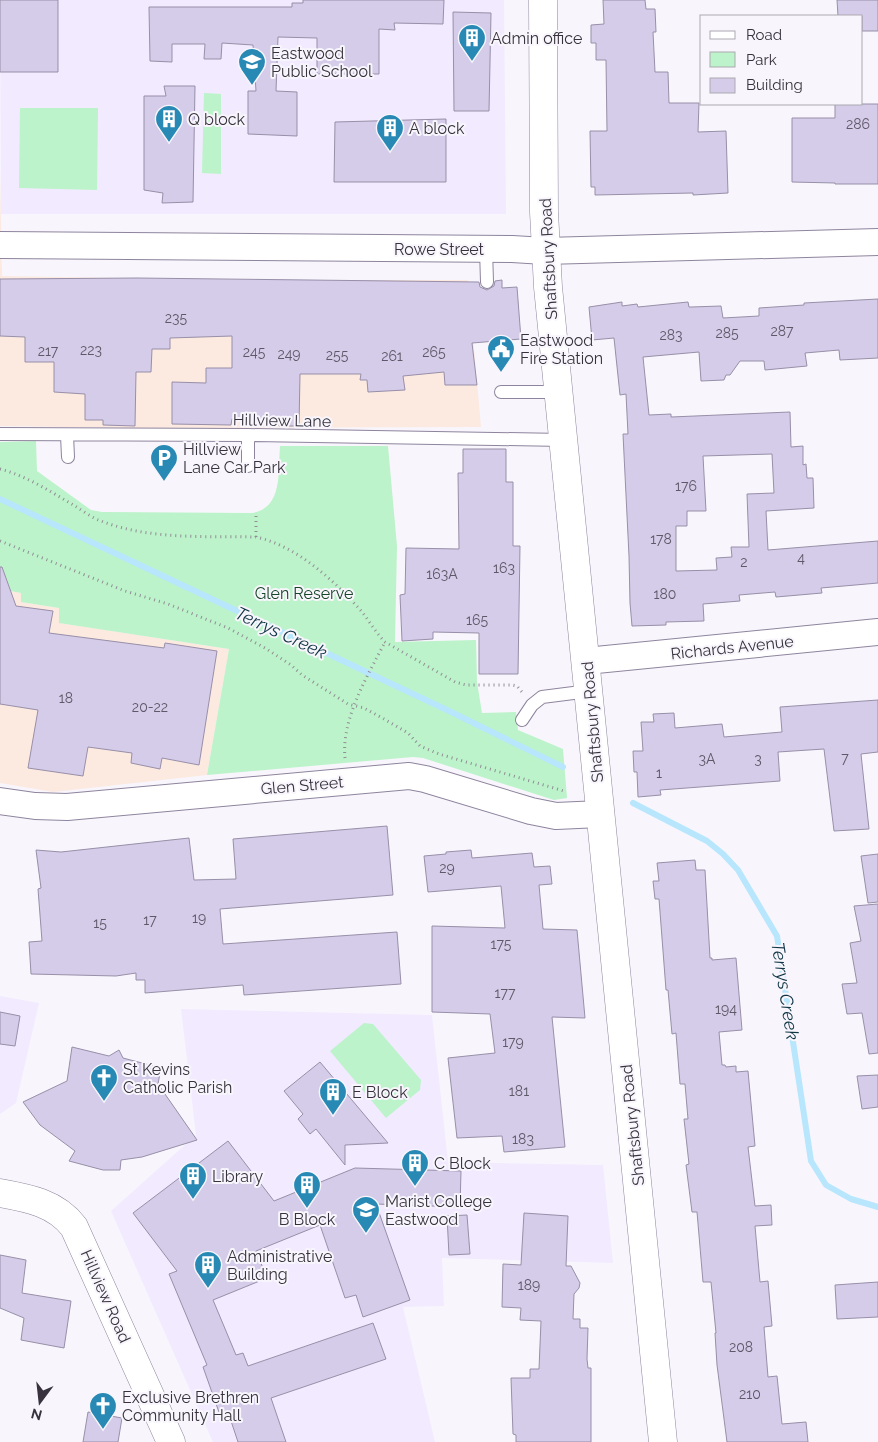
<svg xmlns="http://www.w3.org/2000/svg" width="878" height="1442" viewBox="0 0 878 1442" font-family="Raleway,sans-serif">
<rect width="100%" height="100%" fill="#f8f6fc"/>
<path fill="#fce9e0" d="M0 173 2 276 231 280H468L481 427 135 428 0 426Z
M0 589 21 593V602L59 608 60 623 229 649 207 775 53 792 0 783Z"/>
<path fill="#f2eaff" d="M0 0H504L506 214H1Z
M0 996 39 1003 16 1103 0 1114Z
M181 1009 432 1015 448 1162 603 1165 613 1263 442 1258 444 1306 403 1307 435 1442H213L111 1211 196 1135Z"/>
<path fill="#bcf3ca" d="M204 93 221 94V174L202 173Z
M20 108H98L97 190 19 188Z
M36 441 37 471 91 510 102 512 252 513C283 508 278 472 280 446H388L397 546 395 642 476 640 477 682 482 713 516 712 518 730 563 749 567 798 554 800 423 758 413 757 207 775 229 649 59 623V608L21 602V593L0 589V442Z
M364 1023 373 1024 421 1080 420 1090 386 1118 330 1051Z"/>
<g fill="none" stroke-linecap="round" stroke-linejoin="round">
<path stroke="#b8e6fd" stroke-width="6" d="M0 499 447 710 563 767
M633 803 707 841 723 854 738 870 777 936 811 1161 826 1185 851 1199 878 1207"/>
</g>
<path fill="#d4cce8" stroke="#988fa9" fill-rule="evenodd" d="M0 0H58V72H0Z
M303 0H444L443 24 394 23 395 30 379 29V74H317V38L278 37 276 91 297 92V136L248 134V91H256L253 45 222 43 221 59H204L205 44H172V62L150 61 149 7H292V3H303Z
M603 0H645L646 9H655L656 32H653L655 72H668L669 103H699L698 132 726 131 728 193 693 195V193L595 195V187H591L590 131H607L606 60H596V43H591V25L604 24Z
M837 0H878V31H862V16H838Z
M453 12 491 13 489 111H454Z
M164 86H195L193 202 162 203 163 193 144 190V96H166Z
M835 104H878V184H835V183L792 182V118H835Z
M446 119V182H334L335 122Z
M137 278 479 282 480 287 487 290 494 286 495 281 502 280V288L517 287 521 339 472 343 477 385H445L444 372 403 376 405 390 368 392 367 380H360L361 374H300L299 426H279V420L232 419 231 425 172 424V382L206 383V368H232V336L170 338V349H152L151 372H136L135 426 103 425V420H85V394L54 392V362H25V337L0 336V279Z
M878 299V358L840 360 839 350 805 353 807 366 765 370 764 361H740L730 375H726L724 380 701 381 699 352 643 357 649 415 671 414V417L790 412 791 447 803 446V465L806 464 807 478H813L814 508 766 511 768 550 878 541V583L821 588 822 593 776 597 775 592 739 595 740 601 703 604 704 621 666 622V625L632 626 630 603 629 556 623 434H628L626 394 620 395 614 338 592 340 589 307 622 302V306L637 304 638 307 688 302 689 307H691L721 306 723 318 759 316V308L804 305V303ZM772 454 774 493 747 494 749 547H731L732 557 716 558 717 570 676 571V526H687V511H706L703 456Z
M463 449H506V482H513V546H520L518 674H479V633L433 632V639L402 641 400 595 405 594 406 548 459 549 458 473H463Z
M0 567H2L16 606 53 611 49 633 164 648 165 643 217 651 199 765 162 758 160 769 131 763 132 753 88 747 83 776 28 768 38 710 0 704Z
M878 700V752L861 754 869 829 834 831 824 749 778 752 780 781 660 790 661 795 638 797 637 772H634L633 751H643L641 722H654L653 714 674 713 675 728 722 724 724 737 782 732 780 707Z
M387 826 393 895 220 909 223 944 397 932 401 984 244 995 243 985 145 993V980H136V973L116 976 31 974 29 942 42 941 38 889 41 888 36 850 61 852 189 838 194 880 236 879 233 839Z
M471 850 472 858 532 853 534 867 550 866 552 884 539 885 543 929 577 930 585 1018 552 1017 565 1147 504 1152 502 1136 457 1138 448 1058 495 1053 490 1014 432 1012V926L505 928 501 886 428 892 424 856 446 854V852Z
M878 854V902L868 903 861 856Z
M695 860 696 870H705L710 958H712V960L736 958 742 1030 719 1032 722 1065H725L726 1067 736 1066V1072L748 1071 755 1146 748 1147 755 1206 771 1205 772 1225 755 1226 760 1282 768 1281 772 1326 764 1327 768 1377 777 1376 782 1424 806 1422 808 1442H727L717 1365 715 1333H716L711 1282H703L697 1212H692L686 1165 689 1164 684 1119H688L685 1084H680L676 1033 672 1034 668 990H666L659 899H655L653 881H659L657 863Z
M878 904V1053L869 1054 862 1013 847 1014 842 984 857 983 850 943 861 941 854 906Z
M0 1012 20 1016 15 1046 0 1044Z
M72 1047 109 1056 119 1050 123 1058 161 1068 158 1084 197 1140 142 1157 121 1160 120 1170H103L69 1161 75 1151 40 1125 23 1102 67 1081Z
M320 1062 388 1143 345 1145V1165L316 1129 310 1134 298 1119 303 1114 284 1091Z
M878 1075V1107L862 1109 857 1076Z
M228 1141 274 1201 355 1168 461 1171 460 1207 376 1204 410 1300 363 1317 356 1295 345 1298 320 1225 256 1251 267 1278 213 1300 236 1355 243 1353 248 1366 373 1323 386 1359 271 1398 286 1442H238L228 1412 220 1415 203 1367 207 1365 169 1274 177 1271 133 1213Z
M524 1213 568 1216 566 1266H571L580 1283 579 1288 574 1294 573 1319H580V1328H588L587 1359 588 1368H591V1442H516V1435L513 1434 511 1378H530V1369H539L541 1321 520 1320 521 1308 502 1307 503 1264 521 1265Z
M467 1215 470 1254 449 1255 447 1216Z
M0 1255 26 1260 22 1293 71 1301 64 1348 21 1340 24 1318 0 1308Z
M878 1282V1317L837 1319 835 1285Z
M88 1412 122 1418 118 1442H83Z"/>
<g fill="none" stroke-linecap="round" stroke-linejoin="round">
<defs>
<path id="service" d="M486 249 487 282
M501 392H559
M0 434 248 435 564 440
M67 435 68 457
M248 466V435
M522 720 532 705 542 697 589 691"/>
<path id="minor" d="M0 245 512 249 545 251 878 242
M586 661 878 632
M0 801 35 806 67 807 409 776 425 779 531 811 556 816 600 814"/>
<path id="tertiary" d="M543 0 544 212 548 287 663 1442
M0 1193C28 1198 56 1203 74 1227L171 1442"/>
</defs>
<use href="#service" stroke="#8e849d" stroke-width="14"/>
<use href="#minor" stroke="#8e849d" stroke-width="28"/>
<use href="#tertiary" stroke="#8e849d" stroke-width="29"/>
<path stroke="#918d96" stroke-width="3" stroke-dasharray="1 4" stroke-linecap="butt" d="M0 469C27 476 51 492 75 506 83 511 92 518 101 521 150 540 205 536 256 537 297 546 335 581 362 612 370 622 376 633 385 642L455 682 466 685H512L517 686 522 692
M256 537V512
M0 541 125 591 168 604 228 628 265 648 291 665 302 675 348 704 364 708 384 719 408 733 420 746 439 754 564 791
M345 758C341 719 368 675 385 642"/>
<use href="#service" stroke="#fff" stroke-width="12"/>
<use href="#minor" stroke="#fff" stroke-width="26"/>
<use href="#tertiary" stroke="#fff" stroke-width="28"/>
</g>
<defs>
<symbol id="building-pin" viewBox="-11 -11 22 30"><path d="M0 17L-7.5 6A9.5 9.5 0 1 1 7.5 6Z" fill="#2889b4" stroke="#f8f6fc"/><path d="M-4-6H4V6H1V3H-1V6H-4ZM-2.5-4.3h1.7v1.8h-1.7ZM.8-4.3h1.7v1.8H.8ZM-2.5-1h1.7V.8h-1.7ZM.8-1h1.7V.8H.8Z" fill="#fff"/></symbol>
<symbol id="school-pin" viewBox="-11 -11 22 30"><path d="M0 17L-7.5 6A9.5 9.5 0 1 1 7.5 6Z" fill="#2889b4" stroke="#f8f6fc"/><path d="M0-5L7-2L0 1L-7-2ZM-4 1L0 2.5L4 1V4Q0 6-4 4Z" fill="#fff"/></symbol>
<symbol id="civic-pin" viewBox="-11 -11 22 30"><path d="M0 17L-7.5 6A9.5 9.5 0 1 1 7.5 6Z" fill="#2889b4" stroke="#f8f6fc"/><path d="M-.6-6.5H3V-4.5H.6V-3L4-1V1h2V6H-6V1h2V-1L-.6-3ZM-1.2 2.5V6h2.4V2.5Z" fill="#fff"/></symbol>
<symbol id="parking-pin" viewBox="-11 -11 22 30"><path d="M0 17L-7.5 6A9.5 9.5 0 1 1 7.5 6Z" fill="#2889b4" stroke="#f8f6fc"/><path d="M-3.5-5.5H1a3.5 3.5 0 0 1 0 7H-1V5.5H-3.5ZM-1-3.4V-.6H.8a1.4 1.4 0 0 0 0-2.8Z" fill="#fff"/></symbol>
<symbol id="church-pin" viewBox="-11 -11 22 30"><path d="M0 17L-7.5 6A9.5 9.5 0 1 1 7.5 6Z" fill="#2889b4" stroke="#f8f6fc"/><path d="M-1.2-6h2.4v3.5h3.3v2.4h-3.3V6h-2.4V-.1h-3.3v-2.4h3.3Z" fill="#fff"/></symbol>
</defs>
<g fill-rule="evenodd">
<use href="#building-pin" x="456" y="22" width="32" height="43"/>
<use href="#school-pin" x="236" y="46" width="32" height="43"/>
<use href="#building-pin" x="153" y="103" width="32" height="43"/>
<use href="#building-pin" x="374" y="112" width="32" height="43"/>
<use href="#civic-pin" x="485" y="333" width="32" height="43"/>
<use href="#parking-pin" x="148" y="442" width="32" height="43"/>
<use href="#church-pin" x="88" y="1062" width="32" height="43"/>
<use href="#building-pin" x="317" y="1076" width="32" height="43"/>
<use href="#building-pin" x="399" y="1147" width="32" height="43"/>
<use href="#building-pin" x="177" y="1160" width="32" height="43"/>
<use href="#building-pin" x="291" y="1169" width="32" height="43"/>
<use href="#school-pin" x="350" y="1194" width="32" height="43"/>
<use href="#building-pin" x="192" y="1249" width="32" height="43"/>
<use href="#church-pin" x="87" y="1390" width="32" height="43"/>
</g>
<g text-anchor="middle" stroke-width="4" stroke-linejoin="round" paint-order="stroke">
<g font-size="14" fill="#5e5868">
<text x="858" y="129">286</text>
<text x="176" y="323">235</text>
<text x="782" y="336">287</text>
<text x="727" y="338">285</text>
<text x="671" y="340">283</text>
<text x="91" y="355">223</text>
<text x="48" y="356">217</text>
<text x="254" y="357">245</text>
<text x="434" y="357">265</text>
<text x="289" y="359">249</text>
<text x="337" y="360">255</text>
<text x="392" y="361">261</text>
<text x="686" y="491">176</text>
<text x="661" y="544">178</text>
<text x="801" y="563">4</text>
<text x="744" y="567">2</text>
<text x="504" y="573">163</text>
<text x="442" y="579">163A</text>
<text x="665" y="599">180</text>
<text x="477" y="625">165</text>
<text x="66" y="703">18</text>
<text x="150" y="712">20-22</text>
<text x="845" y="763">7</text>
<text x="707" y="764">3A</text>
<text x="758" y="764">3</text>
<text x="659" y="778">1</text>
<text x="447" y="873">29</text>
<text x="199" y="923">19</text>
<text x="150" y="925">17</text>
<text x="100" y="928">15</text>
<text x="501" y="949">175</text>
<text x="505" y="998">177</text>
<text x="726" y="1014">194</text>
<text x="513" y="1047">179</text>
<text x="519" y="1096">181</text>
<text x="523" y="1144">183</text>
<text x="529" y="1290">189</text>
<text x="741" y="1352">208</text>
<text x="750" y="1399">210</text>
</g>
<g font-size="16" fill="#37323d" stroke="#f8f6fc" text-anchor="start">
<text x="491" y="44">Admin office</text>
<text x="271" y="59">Eastwood<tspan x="271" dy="18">Public School</tspan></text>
<text x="188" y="125">Q block</text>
<text x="409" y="134">A block</text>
<text x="520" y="346">Eastwood<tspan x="520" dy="18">Fire Station</tspan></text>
<text x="183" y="455">Hillview<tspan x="183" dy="18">Lane Car Park</tspan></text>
<text x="123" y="1075">St Kevins<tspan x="123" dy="18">Catholic Parish</tspan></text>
<text x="352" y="1098">E Block</text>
<text x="434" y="1169">C Block</text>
<text x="212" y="1182">Library</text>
<text x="385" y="1207">Marist College<tspan x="385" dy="18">Eastwood</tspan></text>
<text x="307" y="1225" text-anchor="middle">B Block</text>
<text x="227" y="1262">Administrative<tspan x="227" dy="18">Building</tspan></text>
<text x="122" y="1403">Exclusive Brethren<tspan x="122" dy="18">Community Hall</tspan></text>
</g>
<g font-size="16" fill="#37323d" stroke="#f8f6fc">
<text x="439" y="255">Rowe Street</text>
<text transform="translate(548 259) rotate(-93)" y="6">Shaftsbury Road</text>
<text transform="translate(282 420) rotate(1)" y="6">Hillview Lane</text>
<text transform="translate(732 647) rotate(-6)" y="6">Richards Avenue</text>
<text transform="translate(592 722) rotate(-95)" y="6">Shaftsbury Road</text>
<text transform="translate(302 785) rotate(-5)" y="6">Glen Street</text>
<text transform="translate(632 1125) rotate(-96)" y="6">Shaftsbury Road</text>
<text transform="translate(106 1296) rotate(66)" y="6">Hillview Road</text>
</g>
<g font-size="16" fill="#154527" stroke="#f8f6fc">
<text x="304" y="599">Glen Reserve</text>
</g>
<g font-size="18" font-style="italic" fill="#0f3444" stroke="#f8f6fc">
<text transform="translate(281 633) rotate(25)" y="6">Terrys Creek</text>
<text transform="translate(785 991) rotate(81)" y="6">Terrys Creek</text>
</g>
</g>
<rect x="700" y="15" width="162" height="90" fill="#f8f6fc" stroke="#aba8b0"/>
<rect x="710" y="31" width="25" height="8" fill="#ffffff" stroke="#aba8b0"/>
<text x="746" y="40" font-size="15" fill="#37323d">Road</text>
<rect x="710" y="52" width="25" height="15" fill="#bcf3ca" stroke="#aba8b0"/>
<text x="746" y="65" font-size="15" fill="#37323d">Park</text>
<rect x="710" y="78" width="25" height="15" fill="#d4cce8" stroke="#aba8b0"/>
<text x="746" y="90" font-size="15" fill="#37323d">Building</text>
<g transform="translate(40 1402) rotate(195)" stroke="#f8f6fc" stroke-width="4" paint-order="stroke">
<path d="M0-4L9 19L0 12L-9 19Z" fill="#37323d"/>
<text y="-8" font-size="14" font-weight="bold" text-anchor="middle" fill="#37323d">N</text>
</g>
</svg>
